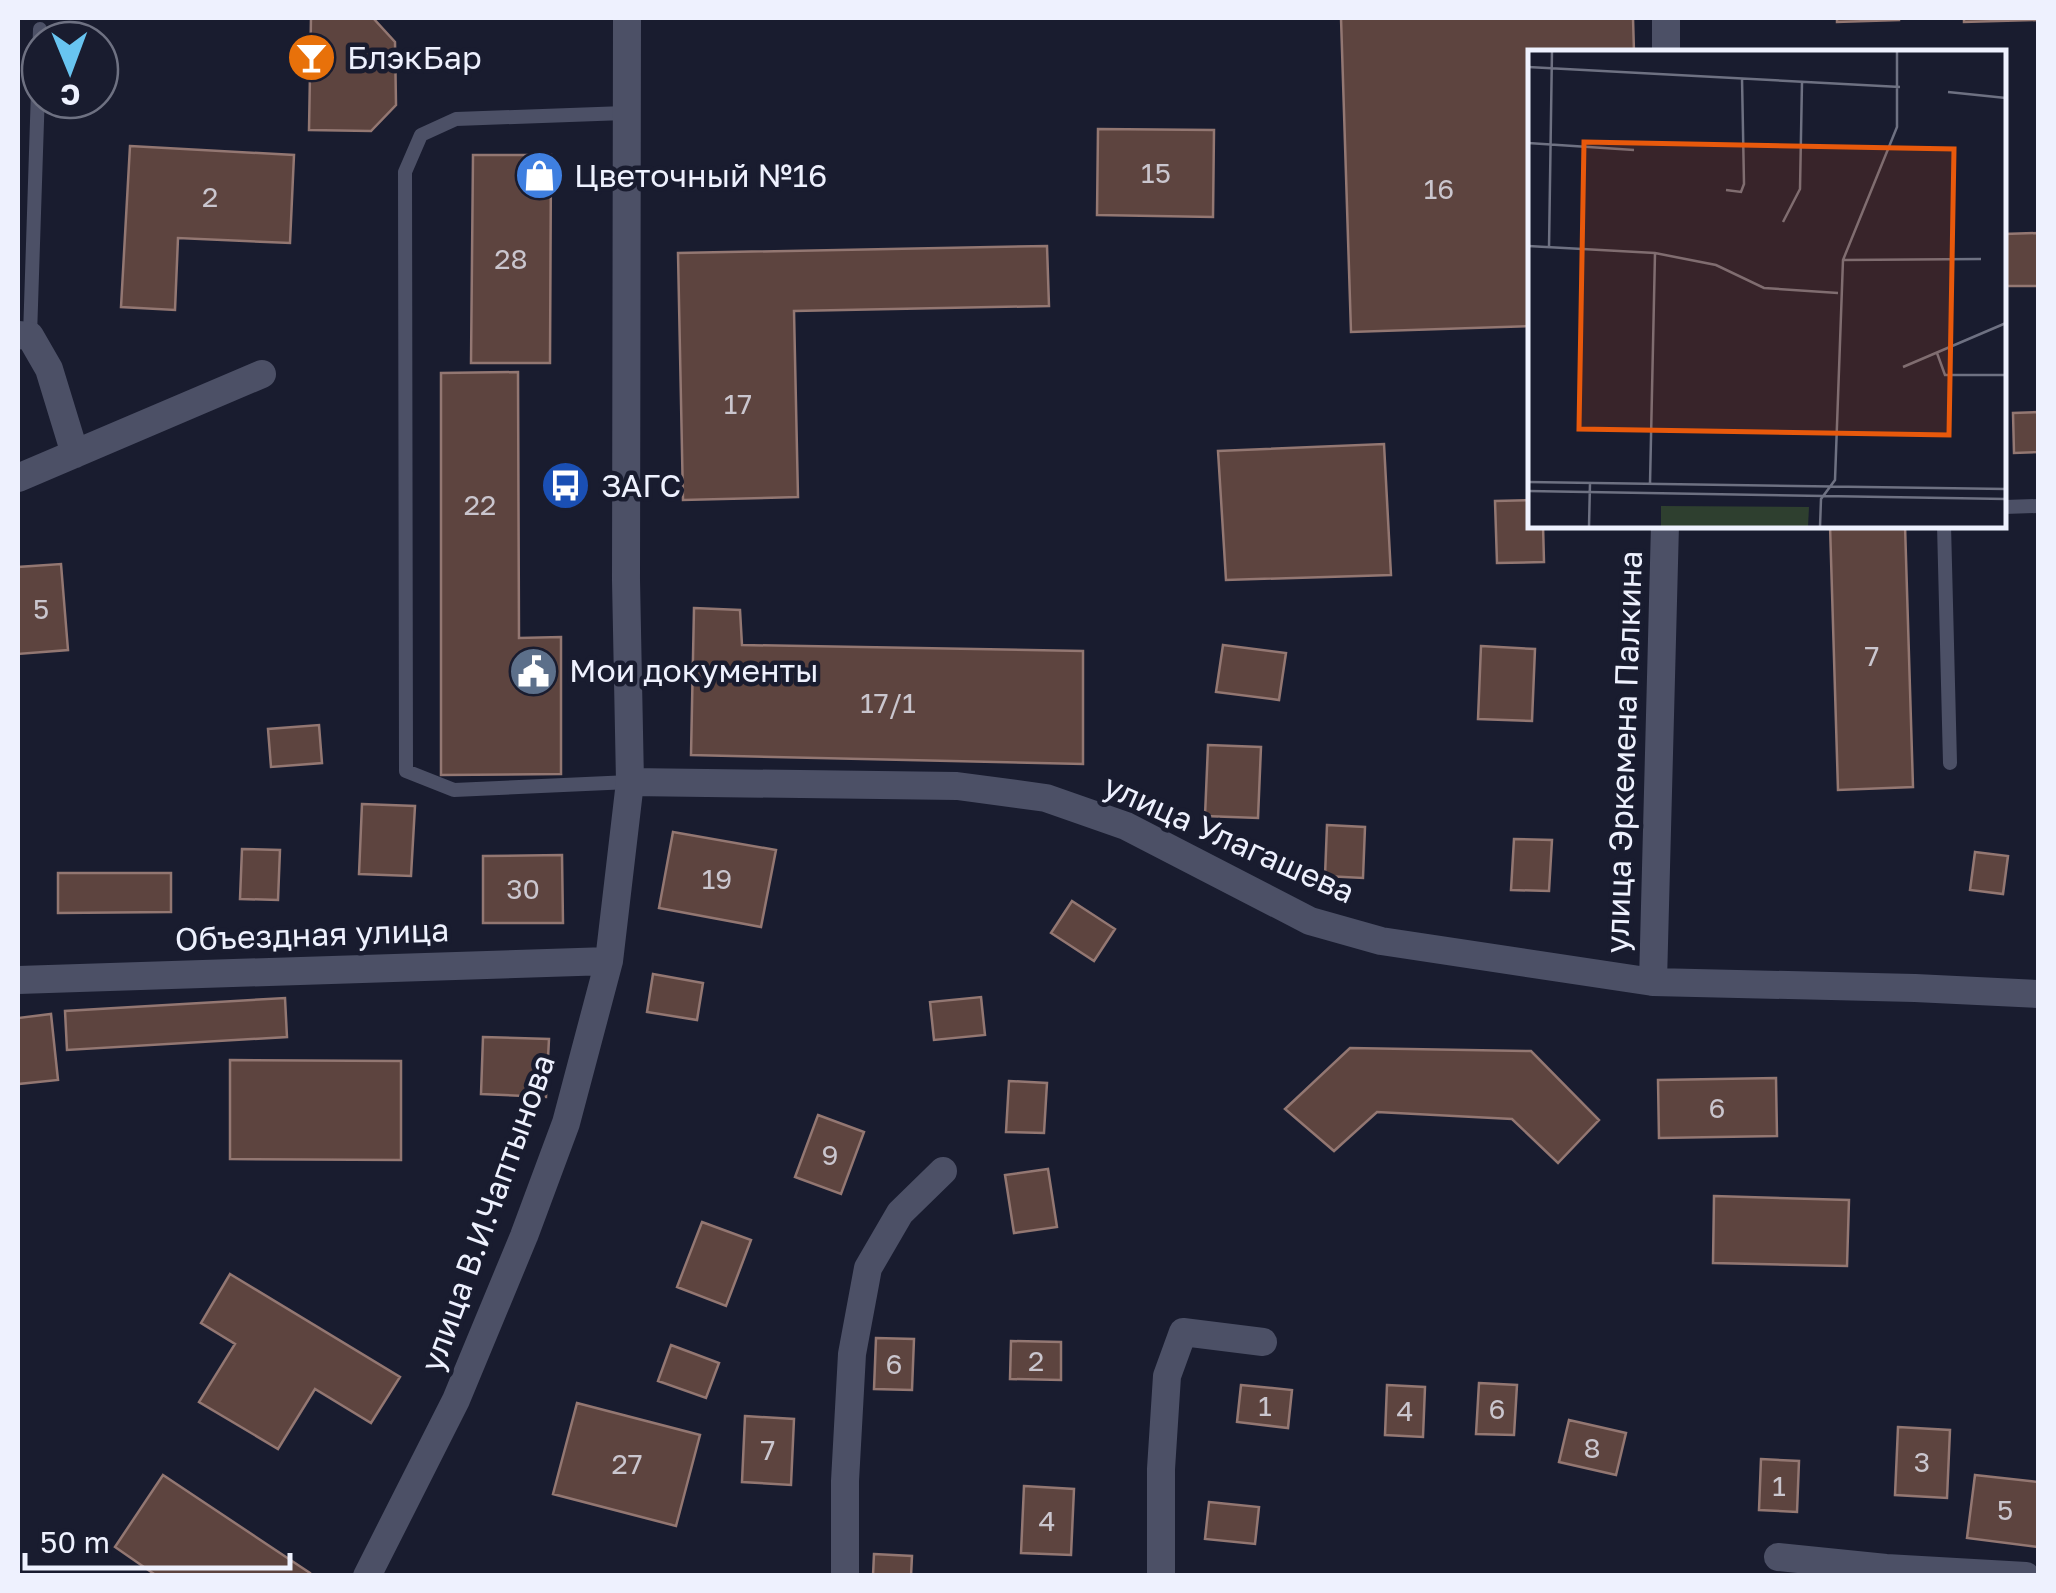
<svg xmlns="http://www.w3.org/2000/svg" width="2056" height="1593" viewBox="0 0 2056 1593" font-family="'Golos Text',sans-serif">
<rect width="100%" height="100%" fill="#191c2f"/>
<path fill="#5d443f" stroke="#937772" stroke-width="2.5" d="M311 18H373L395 42 396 105 371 131 309 130Z
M1341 18H1633L1634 52H1531V326L1351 332Z
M1837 18H1899V20L1837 22Z
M1964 18H2038V20L1964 22Z
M1098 129 1214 130 1213 217 1097 215Z
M130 146 294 155 290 243 178 238 175 310 121 307Z
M473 155H551L550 363H471Z
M2038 233V286H2004V234Z
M1047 246 1049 306 794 311 798 497 683 500 678 253Z
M518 372 519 638 561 637V774L441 775V373Z
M2038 412V452L2014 453 2013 413Z
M1384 444 1391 575 1226 580 1218 451Z
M1531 500V525H1543L1544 562 1497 563 1495 501Z
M1830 525H1905L1913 787 1838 790Z
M61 564 68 650 18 654V567Z
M694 608 740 610 742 645 1083 651V764L691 755Z
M1223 645 1286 653 1279 700 1216 692Z
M1481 646 1535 649 1532 721 1478 719Z
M319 725 322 763 271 767 268 729Z
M1208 745 1261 747 1258 818 1205 816Z
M362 804 415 806 411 876 359 874Z
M1327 825 1365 827 1363 878 1325 876Z
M673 832 776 850 761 927 659 908Z
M1514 839 1552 840 1549 891 1511 890Z
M242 849 280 850 278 900 240 899Z
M1975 852 2008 856 2003 894 1970 890Z
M562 855 563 923H483V856Z
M58 873H171V912L58 913Z
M1072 901 1115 929 1094 961 1051 933Z
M653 974 703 983 697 1020 647 1012Z
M981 997 985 1035 934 1040 930 1002Z
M285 998 287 1037 67 1050 65 1011Z
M51 1014 58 1080 18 1084V1018Z
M483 1037 549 1039 546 1097 481 1094Z
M1350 1048 1531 1051 1599 1120 1558 1163 1512 1119 1377 1112 1334 1151 1285 1109Z
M230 1060 401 1061V1160L230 1159Z
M1776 1078 1777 1136 1659 1138 1658 1080Z
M1009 1081 1047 1083 1044 1133 1006 1132Z
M818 1115 864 1132 841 1194 795 1177Z
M1048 1169 1057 1227 1014 1233 1005 1175Z
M1714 1196 1849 1200 1847 1266 1713 1263Z
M702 1222 751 1240 726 1306 677 1287Z
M230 1274 400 1377 371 1423 315 1389 278 1449 199 1402 235 1344 201 1323Z
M876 1338 914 1339 912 1390 874 1389Z
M1011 1341 1061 1342V1380L1010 1379Z
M671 1345 719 1363 706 1398 658 1381Z
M1479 1383 1517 1385 1514 1435 1476 1434Z
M1241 1385 1292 1390 1288 1428 1237 1422Z
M1387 1385 1425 1387 1423 1437 1385 1435Z
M577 1403 700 1435 676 1526 553 1494Z
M745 1416 794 1419 791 1485 742 1482Z
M1569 1420 1626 1433 1616 1475 1559 1462Z
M1898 1427 1950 1430 1947 1498 1895 1495Z
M1761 1459 1799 1461 1797 1512 1759 1510Z
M163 1475 310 1573 309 1576H157L115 1547Z
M1975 1475 2038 1482V1547L1967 1538Z
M1024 1486 1074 1489 1071 1555 1021 1553Z
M1209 1502 1259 1507 1255 1544 1205 1539Z
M874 1554 912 1556 911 1576H873Z"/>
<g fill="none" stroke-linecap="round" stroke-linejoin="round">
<path stroke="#4c5066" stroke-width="14" d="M625 113 456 119 421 135 405 172 406 771 454 790 630 782
M30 336 40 29
M2004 507 2038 506
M1944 525 1950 763"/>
<path stroke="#4c5066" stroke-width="28" d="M1666 18V52
M18 335 30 336 49 369 75 454
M18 478 262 374
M630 782 957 786 1046 798 1126 826 1310 921 1381 941 1653 982 1915 988 2038 994
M18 980 609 961
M1653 982 1665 525
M1778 1557 1886 1568 2026 1576
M367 1576 456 1400 524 1236 566 1123 609 961 630 782 626 580 627 18
M845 1576V1481L852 1354 868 1268 900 1213 943 1171
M1161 1576V1469L1167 1376 1183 1332 1263 1342"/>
</g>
<defs>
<symbol id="bar-disc" viewBox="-11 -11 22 22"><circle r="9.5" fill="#e8710a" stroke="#191c2f"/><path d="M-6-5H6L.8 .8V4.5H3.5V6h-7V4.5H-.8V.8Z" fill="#fff"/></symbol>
<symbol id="shop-disc" viewBox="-11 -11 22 22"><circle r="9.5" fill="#3f7fe0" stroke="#191c2f"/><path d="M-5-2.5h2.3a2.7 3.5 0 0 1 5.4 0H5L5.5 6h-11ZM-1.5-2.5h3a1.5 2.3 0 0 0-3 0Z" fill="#fff"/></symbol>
<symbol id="bus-disc" viewBox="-11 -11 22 22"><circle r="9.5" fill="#1a4fb4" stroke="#191c2f"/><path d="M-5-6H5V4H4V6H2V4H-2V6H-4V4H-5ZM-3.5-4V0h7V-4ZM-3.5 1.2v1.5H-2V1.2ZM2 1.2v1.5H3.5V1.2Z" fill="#fff"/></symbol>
<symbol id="civic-disc" viewBox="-11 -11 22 22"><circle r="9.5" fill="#5c6f8a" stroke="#191c2f"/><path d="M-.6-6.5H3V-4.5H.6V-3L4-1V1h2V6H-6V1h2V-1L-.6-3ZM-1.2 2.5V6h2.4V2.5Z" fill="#fff"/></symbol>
</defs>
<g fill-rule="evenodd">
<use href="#bar-disc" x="284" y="30" width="55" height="55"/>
<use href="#shop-disc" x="512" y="148" width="55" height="55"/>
<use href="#bus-disc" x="538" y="458" width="55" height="55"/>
<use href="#civic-disc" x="506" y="644" width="55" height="55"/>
</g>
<g text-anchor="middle" stroke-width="9" stroke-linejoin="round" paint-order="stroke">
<g font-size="28" fill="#cac6ce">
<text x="1156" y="183">15</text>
<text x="1439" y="199">16</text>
<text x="210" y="207">2</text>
<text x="511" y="269">28</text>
<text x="738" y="414">17</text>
<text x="480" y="515">22</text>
<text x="41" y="619">5</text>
<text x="1872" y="666">7</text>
<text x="888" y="713">17/1</text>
<text x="717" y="889">19</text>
<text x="523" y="899">30</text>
<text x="1717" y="1118">6</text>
<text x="830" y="1165">9</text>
<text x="1036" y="1371">2</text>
<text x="894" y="1374">6</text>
<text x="1265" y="1416">1</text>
<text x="1497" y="1419">6</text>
<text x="1405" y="1421">4</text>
<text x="1592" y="1458">8</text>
<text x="768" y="1460">7</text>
<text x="1922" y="1472">3</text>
<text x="627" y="1474">27</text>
<text x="1779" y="1496">1</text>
<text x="2005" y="1520">5</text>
<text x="1047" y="1531">4</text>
</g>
<g font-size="32" fill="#eef1fe" stroke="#191c2f" text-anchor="start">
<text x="347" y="69">БлэкБар</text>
<text x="574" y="187">Цветочный №16</text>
<text x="601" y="497">ЗАГС</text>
<text x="569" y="682">Мои документы</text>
</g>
<g font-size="32" fill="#eef1fe" stroke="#191c2f">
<text transform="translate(1624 752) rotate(-88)" y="11">улица Эркемена Палкина</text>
<text transform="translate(1229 839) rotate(24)" y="11">улица Улагашева</text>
<text transform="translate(312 935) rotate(-2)" y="11">Объездная улица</text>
<text transform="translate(488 1213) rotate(-70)" y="11">улица В.И.Чаптынова</text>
</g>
</g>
<g transform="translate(1528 50)">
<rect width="478" height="478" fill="#191c2f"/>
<path d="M133 456 281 457 280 477H133Z" fill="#2e3f2f"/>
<path fill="none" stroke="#6e7182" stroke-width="2.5" d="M0 17 372 37M420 42 478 48M0 93 106 100M198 140 213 142 216 134 214 28M255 172 272 139 274 32M0 196 127 203 188 215 236 238 310 243M21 198 24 0M315 210 453 209M409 303 417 325H478M375 317 478 273M0 432 478 439M122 434 127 203M0 441 478 449M61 477 62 433M292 477 293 449 307 430 315 210 369 77V0"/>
<path fill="#e8590c" fill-opacity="0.15" stroke="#e8590c" stroke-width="5" d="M56 92 426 99 421 385 51 379Z"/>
<rect width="478" height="478" fill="none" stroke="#eef1fe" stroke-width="5"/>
</g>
<rect width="2056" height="1593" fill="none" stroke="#eef1fe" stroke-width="40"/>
<g transform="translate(70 70) rotate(179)"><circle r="48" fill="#191c2f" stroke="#6e7182" stroke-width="2.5"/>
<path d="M0-8L18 38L0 25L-18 38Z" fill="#68c4f0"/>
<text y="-15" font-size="28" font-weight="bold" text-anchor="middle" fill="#eef1fe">С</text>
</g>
<path d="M25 1553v15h265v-15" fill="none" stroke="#eef1fe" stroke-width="5"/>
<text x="40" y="1553" font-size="30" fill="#eef1fe" stroke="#191c2f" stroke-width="8" paint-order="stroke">50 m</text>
</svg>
